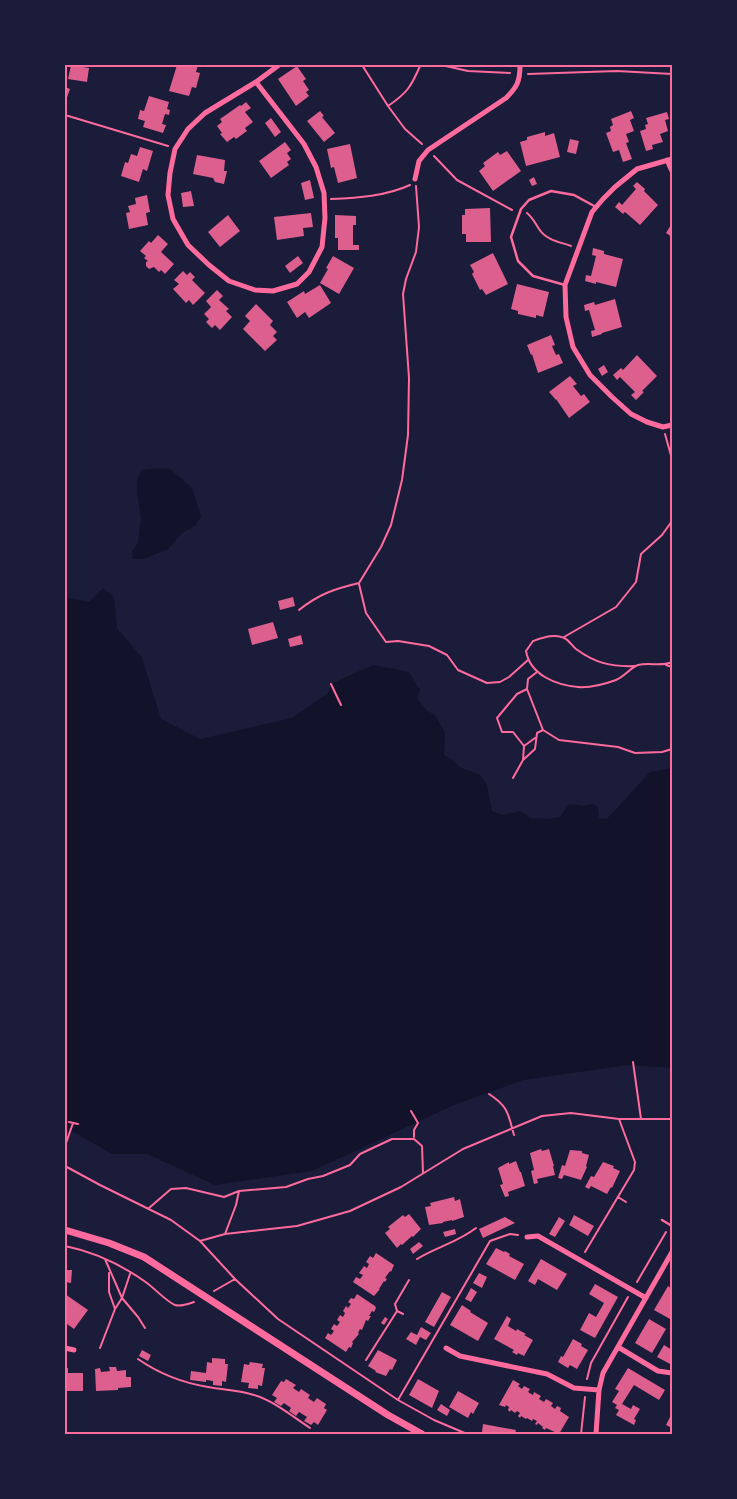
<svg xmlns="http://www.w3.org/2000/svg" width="737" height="1499" viewBox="0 0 737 1499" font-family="'Asap Condensed',sans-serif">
<rect width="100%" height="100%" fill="#1b1b3a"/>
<path fill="#12122b" d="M160 468 170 469 192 488 201 516 196 525 182 533 168 549 144 559H133L132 552 138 542 141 518 137 493V481L141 470Z
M103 588 114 597 117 628 142 658 161 719 200 739 292 718 328 693 331 684 373 665 409 672 420 690 417 698 427 711 435 715 445 733 444 755 453 760 459 767 480 775 487 785 492 811 502 815 520 811 530 818 549 819 560 817 569 804 583 806 594 804 598 808 599 818 607 819 650 772 672 768V1068L628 1065 523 1080 454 1105 312 1171 215 1185 147 1154H112L65 1127V597L89 602Z"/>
<path fill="#dd5f8e" d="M71 65 89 68 87 82 68 79Z
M177 65H198L196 72 200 73 196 88 192 87 189 96 169 91Z
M297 66 306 79 303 81 309 90 306 92 309 96 296 106 278 79Z
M65 87 70 89 65 103Z
M149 96 169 102 167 109 170 110 169 115 165 114 162 124 166 125 163 133 143 127 145 121 138 119 140 110 144 111Z
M246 102 251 108 245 112 253 122 245 128 247 131 236 139 234 137 227 142 220 134 222 133 217 126 222 122 220 119 240 105 241 106Z
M320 111 324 116 322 117 335 133 324 142 307 121Z
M631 111 634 118 630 120 634 131 626 134 629 142 626 143 632 159 623 162 619 150 613 152 606 133 611 131 610 127 613 125 611 119Z
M667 112 669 119 665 120 668 131 660 134 663 142 652 145 653 149 646 151 640 131 646 129 645 125 648 124 646 118Z
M271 118 281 132 275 137 265 123Z
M545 132V136L554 133 560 157 526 166 520 142 527 140V137Z
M570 139 579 141 576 154 567 152Z
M285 142 291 150 287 153 291 159 287 162 289 165 271 178 259 161Z
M350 144 357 178 338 183 334 167 331 168 327 149Z
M140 147 153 151 147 171 143 169 139 182 121 176 125 162 128 163 131 154 137 156Z
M507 151 521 171 493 191 479 171 485 166 483 163 498 152 500 155Z
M197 155 225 160 224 171H227L224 184 215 182 213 178 193 174Z
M534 177 537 184 532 186 529 180Z
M310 180 314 198 305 200 301 183Z
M637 182 645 189 644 191 658 205 640 225 625 212 623 214 615 207 619 202 622 205 636 189 633 186Z
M191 191 194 206 183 207 181 193Z
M147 195 150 212 146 213 148 225 129 229 126 213 130 212 128 206 136 204 135 198Z
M490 208 491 242H466V234H462V215H465V209Z
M311 213 313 227 303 228 304 236 277 240 274 217Z
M228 215 240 231 220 247 208 232Z
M335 215 356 216V225H353V245H359V250H338V238H335Z
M672 223V237L666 233Z
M158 235 168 244 161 252 174 264 165 274 161 270 159 272 154 267 149 269 146 266V262L148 261 144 258 146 256 140 251 149 241 151 243Z
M593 248 604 251V254L623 259 616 287 596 282V284L585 281 586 275 591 276 596 256 592 255Z
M493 253 508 284 486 295 482 289 480 290 472 274 474 272 470 265Z
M298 256 303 263 290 273 285 266Z
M333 256 354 268 339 294 320 283 328 269 326 268Z
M183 271 187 275 190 272 195 277 192 280 205 293 193 305 189 300 186 303 173 289 179 284 174 280Z
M517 284 549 292 543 317 536 315V318L518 314V311L511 309Z
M320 285 331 303 309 318 305 312 297 318 287 302 304 291 305 294Z
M217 290 223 296 219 300 229 309 226 311 232 317 220 330 215 325 212 328 206 322 209 319 204 314 211 307 206 301Z
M615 299 622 327 602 333V334L592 337 591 331 595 330 589 310 585 311 584 305 594 302 595 305Z
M256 304 273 321 270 325 277 332 273 336 277 340 265 351 243 329 250 321 245 316Z
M551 335 555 345 552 346 556 355 559 354 563 363 538 373 532 354 531 355 527 345Z
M637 355 657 376 642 391 644 392 636 400 631 395 635 392 620 377 617 380 613 375 621 368 623 370Z
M604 365 608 372 602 376 598 369Z
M570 376 577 384 573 386 581 396 584 394 590 402 569 418 556 399V400L549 392Z
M293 597 295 606 280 610 278 601Z
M273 622 278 638 252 645 248 629Z
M301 635 303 644 290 647 288 639Z
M541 1149 542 1151 549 1149 554 1166H553L555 1175 537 1179 538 1183 534 1184 531 1171 534 1170 530 1153Z
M570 1150 582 1151V1153L589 1155 586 1166 587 1167 581 1180 564 1175 562 1179 558 1178 562 1165 565 1166Z
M516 1161 520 1172H521L525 1186 508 1192 509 1196 505 1197 500 1185 503 1184 498 1168 509 1162V1164Z
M603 1162 614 1166 613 1168 620 1171 612 1188 611 1187 607 1194 591 1186 589 1189 585 1187 591 1176 594 1177Z
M454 1197 455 1201 460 1199 464 1217 452 1221V1220L443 1222V1223L429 1225 425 1207 431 1206 430 1203Z
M409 1214 421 1229 413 1237 412 1236 402 1245 401 1244 397 1248 385 1233 390 1229 388 1227 403 1215 405 1217Z
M574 1215 594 1226 588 1236 569 1225Z
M505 1217 515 1223 483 1238 479 1229Z
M559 1217 565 1221 555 1237 549 1234Z
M455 1229 456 1234 445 1237 443 1232Z
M419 1242 423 1246 413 1254 410 1249Z
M496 1248 504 1252 505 1251 510 1254 509 1256 524 1264 515 1280 486 1264Z
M376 1253 394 1265 391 1272 390 1271 385 1278 387 1279 385 1282 384 1281 379 1289H380L374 1296 353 1282 356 1277 360 1279 363 1275 359 1273 364 1266 367 1268 369 1264 366 1262 370 1256 373 1258Z
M541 1259 567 1274 557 1290 538 1279 535 1285 528 1281Z
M65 1270H72L71 1283 65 1282Z
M479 1273 487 1277 482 1288 473 1283Z
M595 1284 618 1297 595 1338 580 1330 589 1313 596 1317 604 1303 589 1294Z
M668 1286 672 1289V1315L670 1319 654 1310Z
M471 1288 477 1292 471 1302 465 1299Z
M442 1292 451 1297 434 1327 425 1322Z
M65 1294 88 1310 74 1329 67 1324 66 1327H65Z
M357 1294 375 1306 376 1308 374 1312 372 1311 369 1316H371L368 1321 366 1320 362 1330 360 1329 358 1333 359 1334 352 1342 353 1343 351 1348 349 1347 346 1352 325 1338 328 1333 331 1335 334 1331 331 1329 334 1324 337 1326 340 1322 337 1320 340 1315 343 1317 345 1313 343 1311 346 1306 348 1308 351 1304 348 1302 351 1298 354 1299Z
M462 1305 471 1311 470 1312 488 1323 478 1341 450 1325Z
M507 1316 511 1319 508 1326 516 1331 517 1329 526 1334 524 1335 533 1340 524 1356 518 1353 517 1355 512 1352 514 1350 494 1339Z
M385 1317 388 1319 384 1325 381 1323Z
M649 1319 666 1329 652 1353 635 1343Z
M421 1327 431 1333 426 1340 420 1337 416 1345 406 1339 411 1332 417 1335Z
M573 1339 582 1344 581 1346 588 1350 577 1369 570 1365 568 1368 558 1362 561 1356 563 1357Z
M664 1345 672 1350V1365L657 1357Z
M142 1350 151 1355 148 1361 139 1356Z
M378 1350 397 1360 392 1370 390 1369 386 1376 375 1372 376 1371 368 1366Z
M212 1358 225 1359V1364H228L226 1382 222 1381V1386L213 1385V1381L206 1380V1382L190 1380 191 1371 206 1373 207 1362 212 1363Z
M250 1362 263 1364 262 1368H265L262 1386 258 1385V1389L248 1388 249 1383 241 1382 244 1364 249 1365Z
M109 1367H116L117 1371 126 1370V1377H131V1387L118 1388V1390L96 1391 95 1369 100 1368 101 1372 110 1371Z
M65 1368H68V1373H83V1391H65Z
M628 1368 665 1390 659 1400 634 1385 622 1404 631 1409 633 1405 640 1409 634 1419 636 1420 634 1425 616 1415 619 1410 615 1408 617 1405 612 1402 619 1391 615 1389Z
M286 1379 296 1385 293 1388 299 1392 301 1389 310 1395 308 1398 314 1402 317 1398 326 1404 324 1408 327 1410 318 1425 314 1422 311 1425 304 1421 307 1417 299 1412 296 1416 289 1411 291 1408 284 1403 281 1406 274 1402 277 1398 272 1395 281 1381 284 1382Z
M418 1379 439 1391 432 1408 409 1395Z
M513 1380 520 1384 518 1386 522 1389 524 1386 530 1389 528 1392 533 1395 534 1392 541 1396 539 1399 544 1402 546 1399 553 1403 551 1406 555 1409 557 1406 561 1408 560 1411 569 1417 559 1434 546 1428 545 1430 542 1428 543 1427 538 1423 537 1425 535 1424 537 1421 533 1419 532 1421 527 1418 526 1419 521 1416 520 1418 518 1416 520 1413 517 1411 515 1413 511 1410 510 1412 508 1410 509 1407 506 1405 505 1407 499 1405Z
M458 1391 479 1403 473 1414 471 1412 468 1418 449 1407Z
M441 1404 450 1410 447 1416 437 1410Z
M672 1413V1428L666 1425Z
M483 1424 516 1430 515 1434H492L482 1432Z"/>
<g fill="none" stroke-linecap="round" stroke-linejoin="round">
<path stroke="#ff6b9d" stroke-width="2" d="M362 65 388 106 405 129 422 144
M441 65 468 71 510 73
M528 74 617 71 672 74
M388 106C407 93 411 87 420 66
M65 115 168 146
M434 156 457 180 512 210
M331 199C358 198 386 196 410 185
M527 213C533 218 535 223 539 229 546 240 560 242 571 246
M665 434 672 459
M359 584 366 613 386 642 398 641 429 646 447 655 458 670 487 683 500 682 509 677 528 660
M299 610C319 594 334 589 359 583L381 547 391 525 402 480 408 435 409 378 403 294 406 279 416 252 419 227 416 186
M564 637 616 607 636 582 641 554 662 535 672 521
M666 665 672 667
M635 666C611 667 595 663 576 649 572 646 569 640 564 638 555 633 542 638 533 641L526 651C530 675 556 685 578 687 590 688 605 684 616 680 624 677 630 668 638 665 650 662 661 667 672 662
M537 672 528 679 527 689 543 730 559 740 618 747 635 753 662 752 672 749
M331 684 341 705
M524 746 513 732H502L497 718 517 694 527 689
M523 760 524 746 535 738
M513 778 523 760 535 749 537 733 543 730
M633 1062 641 1119
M489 1094C509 1107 508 1114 514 1135
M411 1111 418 1123 414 1130V1137
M69 1122 78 1124
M65 1146 73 1123
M65 1166 100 1185 171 1220 200 1241 225 1234 297 1226 350 1211 401 1187 463 1149 542 1116 571 1113 619 1119H672
M618 1197 626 1202
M149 1208 171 1189 186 1188 224 1197 239 1191 286 1187 308 1179 323 1176 350 1165 360 1154 392 1139H414L422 1146 423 1173
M225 1234 236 1205 239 1191
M200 1241 235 1279
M65 1246C95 1252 122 1265 147 1283 154 1288 167 1302 175 1305 181 1307 188 1304 194 1302
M585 1252 634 1170 635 1162 619 1119
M105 1259 122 1298 138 1317 145 1328
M417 1259C437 1247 458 1242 476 1228
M109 1273V1292L115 1309
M637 1282 666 1232
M214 1291 235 1279 278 1319 398 1400 434 1420 467 1434
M403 1314 397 1311 395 1304 409 1280
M100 1348 115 1309 122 1298 130 1274
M138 1359C158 1373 184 1383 208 1387 224 1390 239 1390 254 1395 274 1401 292 1416 310 1428
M366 1360 397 1311
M587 1379 591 1363 628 1297
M398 1400 490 1241 510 1234 518 1235
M581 1434 585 1397"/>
<path stroke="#ff6b9d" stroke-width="2.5" d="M565 285 533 276 518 261 511 237 521 209 529 200 551 191 574 195 596 207
M662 1220 672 1226"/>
<path stroke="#ff6b9d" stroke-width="5" d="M256 82 304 144 316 167 324 193 325 218 322 247 309 272 297 284 273 291 255 290 229 281 209 265 188 245 173 219 168 195 170 173 175 149 188 129 205 113 256 82 279 65
M672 159 637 169 615 187 603 199 592 212 565 285 566 317 573 347 590 375 612 397 631 414 647 422 663 427 672 425
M667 160 672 171
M415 179 419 161 428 150 506 98C517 87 520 82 520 65
M527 1237 538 1236 646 1298
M618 1347 658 1371 672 1373
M65 1348 74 1350
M446 1348 460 1356 547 1374 574 1388 599 1390
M596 1434 599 1390 603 1373 672 1252"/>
<path stroke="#ff6b9d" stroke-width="7" d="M65 1230 109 1243 144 1257 388 1415 422 1434"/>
</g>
<rect width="737" height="1499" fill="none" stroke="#1b1b3a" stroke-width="132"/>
<rect x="66" y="66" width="605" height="1367" fill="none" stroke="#ff6b9d" stroke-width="2"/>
</svg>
